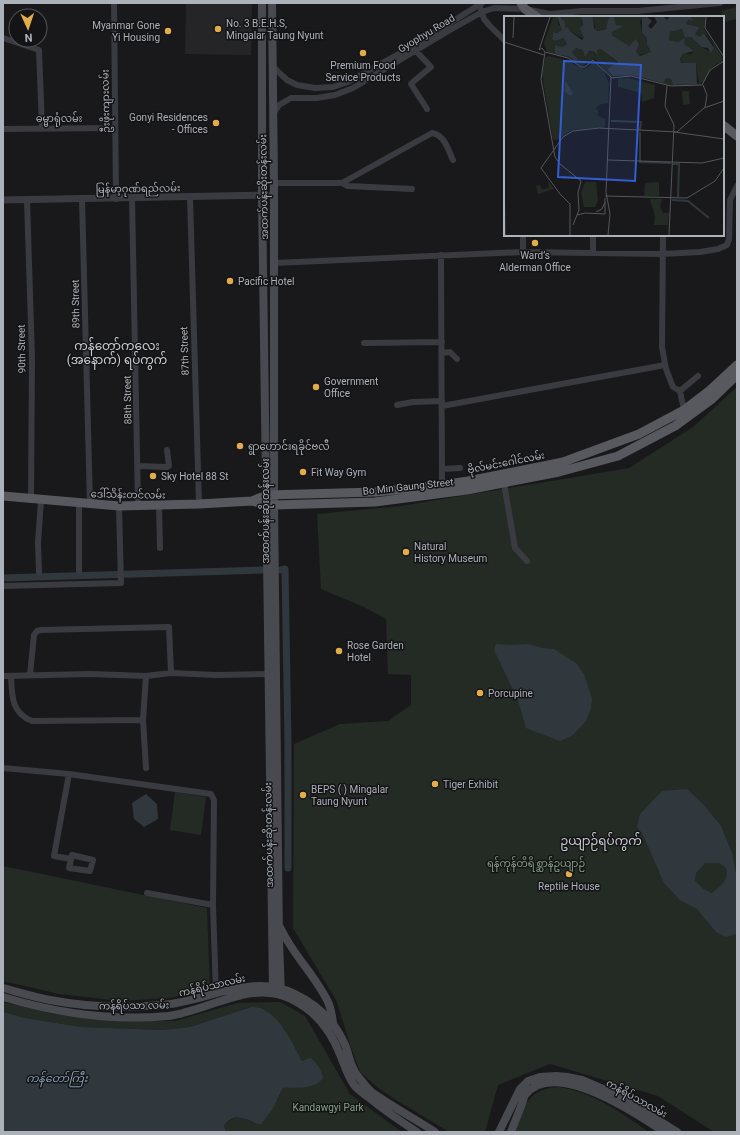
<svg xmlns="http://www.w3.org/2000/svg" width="740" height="1135" viewBox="0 0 740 1135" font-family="Roboto,'Noto Sans Myanmar',sans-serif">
<rect width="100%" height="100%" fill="#19191b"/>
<path fill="#252528" d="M186 3H252L251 55 185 54Z"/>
<path fill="#232b24" d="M737 7V19L724 22 721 11Z
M737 387V1132H714L658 1096 550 1064 498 1085 485 1132H449L393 1098 377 1087 360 1072 352 1050 336 1000 293 928 294 744 340 724 388 721 411 705V675L388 674 386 619 364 607 321 589 317 514 401 506 629 468 693 427Z
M175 792 206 797 201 835 170 830Z
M3 866 207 908 210 988 170 998 120 1001 59 994 3 981Z
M3 1002 54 1014 92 1019 131 1021H175L237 1003 280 1002 305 1016 350 1094 402 1132H225L226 1131 224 1126C234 1114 243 1116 256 1124L278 1099 283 1088 292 1087 308 1059 302 1061 284 1029 269 1013 262 1008 251 1007 190 1027 162 1030 81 1027 25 1018 3 1012Z
M559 1087C595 1093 620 1112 649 1132H514C524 1107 528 1088 559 1087Z"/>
<path fill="#30383e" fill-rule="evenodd" d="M496 644 510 645 528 644 542 648 554 649 577 664 584 674 592 699 591 708 586 721 573 735 560 741 526 728 518 700 494 650Z
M687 789 703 804 721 826 732 853 737 879V934L726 937 716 932 697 909 680 900 664 883 644 837 637 827 640 814 662 791ZM705 863H719L726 868C730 880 720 886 712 893L703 889 695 881 696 873Z
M146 794 157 804 158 819 144 827 134 819 132 803Z
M251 1007C255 1007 260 1007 263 1009 283 1020 292 1043 302 1061L310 1058C317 1062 322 1071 323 1078 315 1090 296 1087 283 1088L272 1110 261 1124C255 1124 254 1122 249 1120 237 1116 231 1116 224 1126L226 1131 225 1132H3V1012L25 1018 81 1027 162 1030 190 1027Z"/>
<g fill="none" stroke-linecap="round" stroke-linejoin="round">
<path stroke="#30383e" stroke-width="7" d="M281 570 285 569 288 745V868
M3 578 261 570"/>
<path stroke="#3a3b40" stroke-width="6" d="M114 3 116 199
M481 9 484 19 489 25 505 41
M3 38 39 50 42 128
M416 51 431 67 414 81 411 84 427 109
M272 66 287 80 297 85 315 88 333 87 348 82 413 46 482 3
M273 114 279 105 291 98H317L335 95 353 88 450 30 482 12 494 8 525 9 550 14 582 11H638L720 3
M3 129 115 128
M274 183H342L432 133C445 135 448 150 453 160
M342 183 348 186 412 189
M190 197 199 504
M132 198 138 506
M82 199 90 504
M27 200 32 357 31 499
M523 235V252
M663 235 662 347 666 369 673 387 680 391 684 410
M593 253V235
M441 255 442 485
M274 263 523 252 662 254 700 252 718 249 727 245 729 239 730 200 737 186
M364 343 442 342
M442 353 450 352 457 359
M680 391 698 376
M397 405 413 402 442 401
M442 406 665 365
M139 466 167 467 169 466 167 450
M442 469 460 468
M504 483 515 548 527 561
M159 506 160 548
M79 571V503
M39 572 38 543 41 500
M3 586 121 583 119 506
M171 673 216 675 269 674
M3 676 91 674 146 676 171 673 169 627 41 630 37 631 34 635 30 675
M11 676C12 695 11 713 32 721L143 720
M3 768 69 774 211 794 214 800 213 905 216 994
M146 768 143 720 146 676
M69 774 54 856 71 859
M72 855 93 860 90 871 69 868Z
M147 893 213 905"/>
<path stroke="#3a3b40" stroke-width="7" d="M3 200 274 195"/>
<path stroke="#494a4f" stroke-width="8" d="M262 3V196L273 993
M272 3 274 183V505L279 941 281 995
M280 927C292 954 315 975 328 1002 331 1008 332 1016 333 1023
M3 988C18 992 34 997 50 1000 86 1007 125 1008 162 1005 206 1002 251 972 295 994 318 1005 336 1023 346 1047 349 1056 351 1068 357 1075 362 1081 367 1089 373 1093 393 1107 415 1119 435 1132
M3 997C56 1013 113 1021 168 1016 209 1011 251 979 291 999 315 1011 329 1028 339 1052 344 1063 347 1075 354 1085 358 1090 363 1093 368 1097 384 1110 400 1121 417 1132
M499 1132 520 1089 528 1081 540 1077 556 1076 567 1077 582 1080 617 1095 677 1132
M511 1132C514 1123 518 1115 521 1106 523 1103 523 1098 525 1095 554 1058 636 1113 664 1132"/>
<path stroke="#57595e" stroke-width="9" d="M521 3 525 9 537 17
M723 125 737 136
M3 496 119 506 199 504 252 501 267 505H274L375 502 467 490 559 472 618 456 675 426 712 399 737 375
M252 501 267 495 376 492 442 485 468 481 563 462 639 434 684 410 710 390 737 365"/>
</g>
<g fill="#e2ac4a" stroke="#141416" stroke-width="1.5">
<circle cx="218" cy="29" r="4"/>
<circle cx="168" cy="31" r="4"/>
<circle cx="363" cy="53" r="4"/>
<circle cx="216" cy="123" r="4"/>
<circle cx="535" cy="243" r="4"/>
<circle cx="230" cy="281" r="4"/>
<circle cx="316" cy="387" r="4"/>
<circle cx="240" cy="446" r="4"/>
<circle cx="303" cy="472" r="4"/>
<circle cx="153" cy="476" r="4"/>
<circle cx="406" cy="552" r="4"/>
<circle cx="339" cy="651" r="4"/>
<circle cx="480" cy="693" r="4"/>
<circle cx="435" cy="784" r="4"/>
<circle cx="303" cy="795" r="4"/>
<circle cx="569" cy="874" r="4"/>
</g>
<g text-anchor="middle" stroke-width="3" stroke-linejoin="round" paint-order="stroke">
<g font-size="10" fill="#adb1b9" stroke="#141416" text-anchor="start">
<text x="226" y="27">No. 3 B.E.H.S,<tspan x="226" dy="12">Mingalar Taung Nyunt</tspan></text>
<text x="160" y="29" text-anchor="end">Myanmar Gone<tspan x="160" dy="12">Yi Housing</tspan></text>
<text x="363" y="69" text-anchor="middle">Premium Food<tspan x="363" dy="12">Service Products</tspan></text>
<text x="208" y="121" text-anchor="end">Gonyi Residences<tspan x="208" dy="12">- Offices</tspan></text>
<text x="535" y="259" text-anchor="middle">Ward’s<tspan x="535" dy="12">Alderman Office</tspan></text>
<text x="238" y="285">Pacific Hotel</text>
<text x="324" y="385">Government<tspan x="324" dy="12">Office</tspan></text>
<text x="248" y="450">ရွာဟောင်းရခိုင်ဗလီ</text>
<text x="311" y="476">Fit Way Gym</text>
<text x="161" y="480">Sky Hotel 88 St</text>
<text x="414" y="550">Natural<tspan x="414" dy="12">History Museum</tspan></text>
<text x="347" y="649">Rose Garden<tspan x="347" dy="12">Hotel</tspan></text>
<text x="488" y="697">Porcupine</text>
<text x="443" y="788">Tiger Exhibit</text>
<text x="311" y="793">BEPS ( ) Mingalar<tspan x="311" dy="12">Taung Nyunt</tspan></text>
<text x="569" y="890" text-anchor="middle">Reptile House</text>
</g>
<g font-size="10" fill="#adb1b9" stroke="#141416">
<text transform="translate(426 33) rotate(-31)" y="4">Gyophyu Road</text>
<text transform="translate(105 101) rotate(-91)" y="4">ဦးဖိုးကျားလမ်း</text>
<text x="59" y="122">ဓမ္မာရုံလမ်း</text>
<text transform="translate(263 187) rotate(-91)" y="4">အထက်ပန်းဆိုးတန်းလမ်း</text>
<text transform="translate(138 188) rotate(-1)" y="4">မြန်မာ့ဂုဏ်ရည်လမ်း</text>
<text transform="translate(75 304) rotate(-91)" y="4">89th Street</text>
<text transform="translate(21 349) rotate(-91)" y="4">90th Street</text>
<text transform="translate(184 351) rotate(-92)" y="4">87th Street</text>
<text transform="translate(127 400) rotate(-91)" y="4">88th Street</text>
<text transform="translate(506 462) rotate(-11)" y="4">ဗိုလ်မင်းဂေါင်လမ်း</text>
<text transform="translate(408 486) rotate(-6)" y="4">Bo Min Gaung Street</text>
<text transform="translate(128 494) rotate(1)" y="4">ဒေါ်သိန်းတင်လမ်း</text>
<text transform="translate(265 511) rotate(-90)" y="4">အထက်ပန်းဆိုးတန်းလမ်း</text>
<text transform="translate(268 835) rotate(-91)" y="4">အထက်ပန်းဆိုးတန်းလမ်း</text>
<text transform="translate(212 985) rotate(-13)" y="4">ကန်ရိပ်သာလမ်း</text>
<text transform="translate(134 1005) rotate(-1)" y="4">ကန်ရိပ်သာ လမ်း</text>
<text transform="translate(637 1098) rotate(29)" y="4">ကန်ရိပ်သာလမ်း</text>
</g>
<g font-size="10" fill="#86a287" stroke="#141416">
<text x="536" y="867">ရန်ကုန်တိရိစ္ဆာန်ဥယျာဉ်</text>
<text x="328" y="1111">Kandawgyi Park</text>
</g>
<g font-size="11" font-style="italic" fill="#879eb1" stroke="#141416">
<text x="57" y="1082">ကန်တော်ကြီး</text>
</g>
<g font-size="12" fill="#cdd0d6" stroke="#141416">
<text x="117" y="350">ကန်တော်ကလေး<tspan x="117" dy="14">(အနောက်) ရပ်ကွက်</tspan></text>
<text x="601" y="845">ဥယျာဉ်ရပ်ကွက်</text>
</g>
</g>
<g transform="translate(504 16)">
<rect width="220" height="220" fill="#19191b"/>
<path d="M49 1H53L55 10 57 9 58 13 56 17 49 16 48 23 51 25 59 22 63 28 58 31 51 29V38L66 41 70 45 73 44 68 36 72 32 79 34 81 41 83 36 89 35 92 40 93 34 98 33 114 47 103 53 109 60 117 59H128L157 67 162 62 167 63 169 69 195 67 192 47H178L176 42 179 38H187L190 35 180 28 181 23 174 26 165 24V21L166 16 178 13 181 22 187 21 195 30 208 36 210 30 204 20 200 17 196 21 191 18 196 11 182 8 184 4 188 5 187 1H201L200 13 218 40V45L207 52 200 66 193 69 170 70 163 69 127 60 107 61 91 43 77 50 65 42 46 38 43 36 40 27ZM56 1H77L80 23 61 12ZM89 1H105L103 12 92 15ZM110 1H141L136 5 138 18 143 22V29L147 37 134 39 132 36 135 28 133 24 125 30 111 23 108 16 120 10 112 9ZM44 40 61 44 80 53 85 51 89 45 99 53 105 68 104 87 94 89 92 93 94 94V100L101 103V111L68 114 53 124 49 123 38 58 41 42ZM124 62 151 69 150 82 138 86 137 77 114 71V63ZM178 75H185L186 88 179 89ZM44 165 50 173 34 178 32 170 36 169 38 174 45 172ZM81 166H92L94 185 91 191H80L77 177ZM155 166V180H140L141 167ZM146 183H158L156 190 159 197H165L164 209H150L151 200Z" fill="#232b24"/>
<path d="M53 1H56L61 6V12L64 11 66 15 78 24 80 22 76 12 79 9 77 1H89L90 12 93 15 102 13 105 1H110L112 9 120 10 108 16 109 20 125 30 132 23 135 28 132 36 136 40 147 36 143 29V22L138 17V2L143 1 148 5 144 10 147 13 153 6 150 1H160L163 4 165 1H187L189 5 184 4 182 8 196 11 191 18 196 21 200 17 210 32 207 37 204 32 197 31 187 21 181 22 178 13 166 16 165 24 174 26 181 22 180 28 190 35 179 38 176 42 177 47H192L193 68 169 69 167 63 162 62 159 67 128 59 109 60 103 53 114 46 97 33 93 34V39L89 35H85L81 41 79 34 72 32 68 36 74 44 70 45 66 41 51 38V29L58 31 63 28 59 22 51 25 48 23 49 16 53 17 58 14ZM61 65 69 77 67 80 61 76Z" fill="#30383e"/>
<path fill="none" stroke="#30383e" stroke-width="2" d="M107 105 137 106 136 114M136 116V146L167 147M169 148H175L174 181M168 184 184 185 205 202"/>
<path fill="none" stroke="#54565a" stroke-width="1" d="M202 1 201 12 220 41M9 22 10 1M0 26 40 39M35 34 38 32 41 36 37 63 51 141 56 148 77 165 74 177 75 194 69 209M35 34 46 1M41 36 64 42 77 51H81L89 44 108 62 127 60 167 70 198 69 206 54 220 45M199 69 203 79 201 91M163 70 161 90 170 109 165 219M170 116 220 123M104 144 198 147 220 142M0 146 1 219M101 180 183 182 211 165 220 152M92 196 98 193 101 186M73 199 81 197 101 198V182M66 219V188L56 178 37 152 59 121 69 115 95 112 173 116 200 92 220 85M104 219 106 198 102 176 107 61"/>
<path fill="#335dd3" fill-opacity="0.15" stroke="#335dd3" stroke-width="2" d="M60 45 137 49 131 165 54 161Z"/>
<rect width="220" height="220" fill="none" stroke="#adb1b9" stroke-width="2"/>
</g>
<rect width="740" height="1135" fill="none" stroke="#adb1b9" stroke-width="8"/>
<g transform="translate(28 28) rotate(177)"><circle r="19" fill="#141416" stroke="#515357"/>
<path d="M0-3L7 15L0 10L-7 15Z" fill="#e2ac4a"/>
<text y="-6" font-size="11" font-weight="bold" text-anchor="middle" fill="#adb1b9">N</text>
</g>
</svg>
